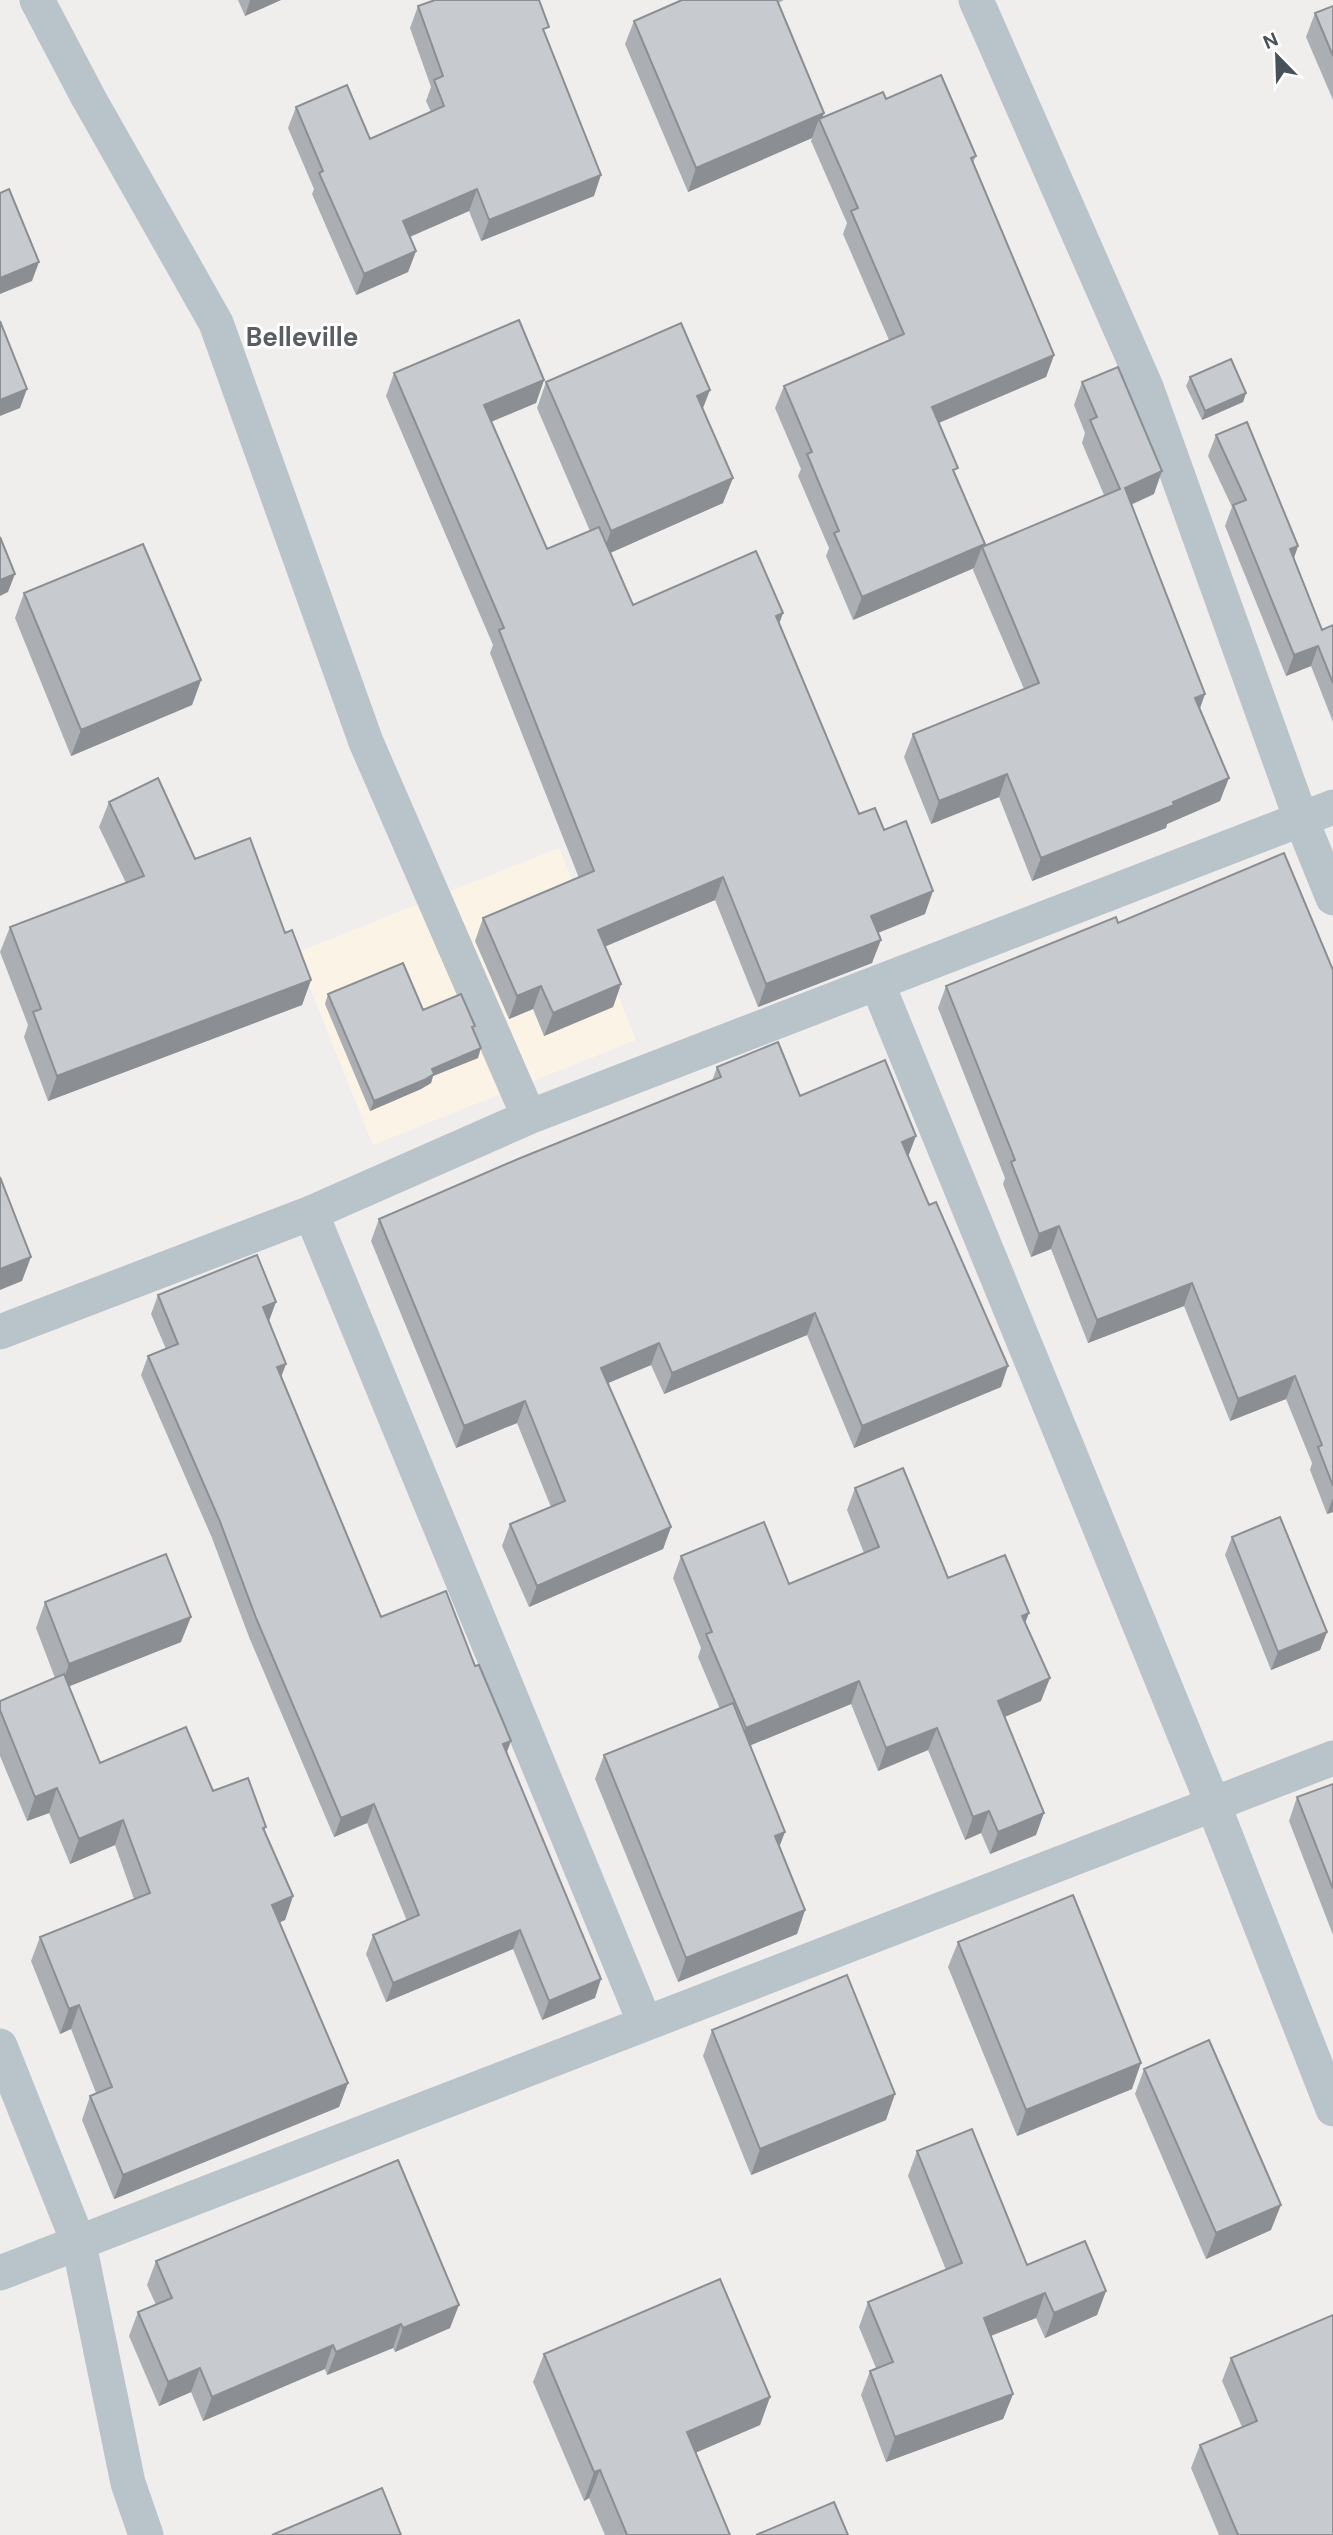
<svg xmlns="http://www.w3.org/2000/svg" width="1333" height="2535" viewBox="0 0 1333 2535" font-family="'DM Sans',sans-serif">
<rect width="100%" height="100%" fill="#f0eded"/>
<path fill="#fbf3e6" d="M559 848 636 1040 373 1145 296 953Z"/>
<g fill="none" stroke-linecap="round" stroke-linejoin="round">
<path stroke="#b9c3ca" stroke-width="35" d="M37 0 88 97 216 323 366 742 529 1117
M976 0 1146 387 1301 819 1333 898
M877 983 1213 1804 1333 2109
M311 1213 645 2023
M0 1332 311 1213 529 1117 1333 807
M0 2046 79 2244 128 2483 146 2535
M0 2273 1333 1758"/>
</g>
<path fill="#abafb3" d="M238 0H281L245 16Z
M682 0H784L778 3 823 118 886 99 976 156 973 163 1054 355 1046 377 939 423 955 475 985 544 984 546 1104 495 1082 443 1085 433 1074 405 1082 382 1154 494 1131 505 1200 709 1220 801 1167 824 1166 828 1032 881 999 797 931 824 904 757 913 734 1024 689 973 570 974 568 853 620 826 556 829 548 798 476 801 469 775 408 784 386 889 340 843 234 847 223 811 141 812 138 688 192 625 44 634 21Z
M418 6 546 35 594 196 481 241 469 211 410 237 416 251 408 272 356 295 312 194 314 189 288 128 296 107 370 139 431 112 426 101 431 87 410 28Z
M1333 6V100L1306 37 1315 13Z
M394 373 544 380 536 403 491 422 547 549 590 531 537 408 546 382 703 409 723 503 610 553 633 605 779 624 859 814 884 830 925 914 878 933 872 963 758 1007 715 900 605 946 621 984 613 1007 544 1036 533 1009 509 1019 475 941 483 918 579 878 490 653 493 645 386 396Z
M1190 377 1246 393 1243 402 1202 420 1186 386Z
M1216 435 1298 546 1294 558 1322 630 1333 625V722L1311 666 1286 676 1225 526 1232 507 1208 456Z
M24 593 201 680 192 705 71 756 15 618Z
M109 802 195 859 285 933 311 980 302 1005 48 1101 24 1037 28 1025 0 952 10 927 126 883 99 827Z
M1118 923 1333 970V1512L1327 1514 1310 1470 1312 1463 1286 1399 1230 1421 1184 1306 1088 1343 1051 1249 1031 1257 1003 1184 1005 1178 938 1008 946 986Z
M328 994 423 1010 473 1030 478 1058 433 1076 431 1083 421 1089 370 1111 325 1004Z
M717 1067 800 1096 908 1157 1001 1387 854 1448 807 1335 664 1394 651 1365 608 1383 671 1527 663 1549 529 1607 502 1546 510 1524 551 1507 517 1423 456 1448 371 1241 379 1219 712 1081Z
M158 1295 269 1321 281 1377 381 1617 507 1752 595 1998 542 2020 513 1949 386 2002 366 1954 373 1935 407 1921 367 1823 334 1837 249 1637 212 1538 141 1375 148 1356 166 1349 151 1314Z
M855 1488 948 1578 1025 1622 1041 1701 1005 1717 1036 1835 990 1854 981 1833 965 1840 928 1750 878 1771 851 1704 750 1745 779 1847 805 1910 797 1934 678 1982 595 1779 604 1755 720 1709 698 1657 701 1648 673 1578 681 1556 789 1584 864 1553 847 1510Z
M1232 1537 1327 1632 1320 1650 1271 1670 1225 1555Z
M45 1602 181 1642 69 1686 100 1763 213 1791 266 1827 264 1831 293 1896 285 1920 279 1922 348 2083 339 2107 114 2199 82 2120 90 2096 96 2093 71 2029 60 2034 31 1961 40 1937 134 1899 115 1845 70 1864 49 1813 27 1821 0 1756V1701L55 1678 36 1628Z
M1333 1784V1935L1289 1821 1297 1797Z
M958 1942 1132 2089 1017 2136 948 1967Z
M712 2030 886 2120 751 2175 703 2056Z
M1144 2069 1271 2230 1206 2259 1135 2094Z
M917 2151 1027 2265 1106 2291 1097 2315 1045 2338 1036 2318 991 2336 1013 2394 1003 2419 886 2462 861 2395 870 2371 876 2368 859 2327 868 2302 946 2270 908 2176Z
M156 2261 450 2328 395 2352 393 2348 327 2375 325 2369 203 2421 191 2392 159 2406 129 2336 138 2312 156 2305 147 2285Z
M544 2354 770 2397 760 2425 695 2453 730 2535H605L589 2498 584 2501 533 2382Z
M1231 2358 1333 2535H1219L1191 2468 1200 2445 1242 2427 1222 2381Z"/>
<path fill="#8b8e92" d="M250 0H281L245 16Z
M824 113 821 122 819 119 812 138 688 192 696 168Z
M601 175 594 196 481 241 489 220Z
M477 189 469 211 395 243 403 221Z
M416 251 408 272 356 295 364 274Z
M39 262 32 281 0 294V278Z
M1054 355 1046 377 924 429 932 407Z
M544 380 536 403 476 428 484 405Z
M27 389 20 408 0 416V400Z
M710 390 700 416 697 396Z
M1246 393 1243 402 1202 420 1205 411Z
M1162 471 1154 494 1116 511 1125 488Z
M733 478 723 503 601 557 611 531Z
M985 544 983 550 982 547 974 568 853 620 862 597Z
M1298 546 1291 566 1290 549Z
M15 574 8 592 0 596V580Z
M783 613 775 636 776 616Z
M1318 646 1311 666 1286 676 1294 655Z
M201 680 192 705 71 756 81 730Z
M1205 694 1197 717 1195 698Z
M1007 774 999 797 931 824 939 801Z
M1229 778 1220 801 1167 824 1166 828 1032 881 1041 858Z
M723 877 715 900 590 953 598 930Z
M933 891 925 914 862 939 871 916Z
M881 940 872 963 758 1007 766 984Z
M311 980 302 1005 48 1101 57 1076Z
M621 984 613 1007 544 1036 553 1013Z
M541 986 533 1009 509 1019 517 996Z
M481 1048 478 1058 433 1076 431 1083 421 1089 370 1111 374 1101 432 1069Z
M916 1136 908 1157 902 1142Z
M1059 1226 1051 1249 1031 1257 1039 1234Z
M31 1257 22 1281 0 1290V1269Z
M1192 1283 1184 1306 1088 1343 1097 1320Z
M276 1302 269 1321 263 1307Z
M815 1313 807 1335 664 1394 672 1373Z
M659 1343 651 1365 594 1389 601 1368Z
M286 1364 279 1383 277 1367Z
M1008 1366 1001 1387 854 1448 862 1426Z
M1295 1376 1286 1399 1230 1421 1238 1399Z
M525 1401 517 1423 456 1448 464 1426Z
M1333 1498V1512L1327 1514Z
M671 1527 663 1549 529 1607 537 1586Z
M1029 1613 1020 1636 1022 1616Z
M191 1617 181 1642 60 1690 69 1664Z
M1327 1632 1320 1650 1271 1670 1278 1652Z
M1050 1678 1041 1701 990 1723 998 1701Z
M859 1681 851 1704 737 1751 746 1728Z
M937 1728 928 1750 878 1771 886 1748Z
M511 1741 504 1760 503 1744Z
M57 1788 49 1813 27 1821 35 1797Z
M374 1804 367 1823 334 1837 341 1818Z
M989 1811 981 1833 965 1840 973 1817Z
M1044 1813 1036 1835 990 1854 998 1832Z
M123 1820 115 1845 70 1864 79 1839Z
M785 1832 776 1856 775 1836Z
M293 1896 285 1920 263 1930 272 1905Z
M805 1910 797 1934 678 1982 686 1958Z
M520 1930 513 1949 386 2002 393 1983Z
M601 1979 595 1998 542 2020 549 2001Z
M79 2005 71 2029 60 2034 69 2009Z
M1141 2063 1132 2089 1017 2136 1026 2110Z
M348 2083 339 2107 114 2199 123 2175Z
M895 2094 886 2120 751 2175 760 2149Z
M1281 2205 1271 2230 1206 2259 1216 2233Z
M1106 2291 1097 2315 1045 2338 1054 2313Z
M1045 2293 1036 2318 975 2342 984 2318Z
M459 2305 450 2328 395 2352 403 2328Z
M401 2324 393 2348 327 2375 336 2352Z
M333 2345 325 2369 203 2421 212 2397Z
M200 2368 191 2392 159 2406 168 2382Z
M1013 2394 1003 2419 886 2462 895 2437Z
M770 2397 760 2425 676 2461 687 2432Z
M600 2470 589 2498 584 2501 594 2472Z"/>
<path fill="#c7cbd0" stroke="#8b8e92" stroke-width="2" d="M435 0H539L549 27 543 29 601 175 489 220 477 189 403 221 416 251 364 274 319 173 323 171 296 107 347 85 370 139 444 106 434 80 443 76 418 6Z
M682 0H777L824 113 696 168 634 21Z
M1333 6V56L1315 13Z
M941 75 976 156 971 158 1054 355 932 407 958 468 953 470 985 544 862 597 834 533 839 531 807 454 812 452 784 386 904 334 851 211 858 208 819 119 883 92 886 99Z
M9 189 39 262 0 278V193Z
M519 320 544 380 484 405 547 549 599 527 633 605 756 551 783 613 776 616 859 814 875 808 884 830 906 821 933 891 871 916 881 940 766 984 723 877 598 930 621 984 553 1013 541 986 517 996 483 918 594 871 499 630 504 628 394 373Z
M0 321 27 389 0 400Z
M681 323 710 390 697 396 733 478 611 531 546 382Z
M1231 359 1246 393 1205 411 1190 377Z
M1118 367 1162 471 1125 488 1205 694 1195 698 1229 778 1173 802 1174 805 1041 858 1007 774 939 801 913 734 1039 683 982 547 1120 489 1090 420 1097 417 1082 382Z
M1247 422 1298 546 1290 549 1322 630 1333 625V683L1318 646 1294 655 1233 505 1246 500 1216 435Z
M0 537 15 574 0 580Z
M143 544 201 680 81 730 24 593Z
M158 778 195 859 250 838 285 933 292 930 311 980 57 1076 33 1012 41 1009 10 927 144 876 109 802Z
M1284 853 1333 970V1486L1318 1447 1322 1445 1295 1376 1238 1399 1192 1283 1097 1320 1059 1226 1039 1234 1011 1162 1015 1160 946 986 1116 917 1118 923Z
M403 963 423 1010 461 994 475 1026 472 1027 481 1048 432 1069 434 1074 424 1080 374 1101 328 994Z
M778 1042 800 1096 885 1060 916 1136 902 1142 929 1205 936 1202 1008 1366 862 1426 815 1313 672 1373 659 1343 601 1368 671 1527 537 1586 510 1524 565 1501 525 1401 464 1426 379 1219 518 1159 721 1077 717 1067Z
M0 1177 31 1257 0 1269Z
M257 1255 276 1302 263 1307 286 1364 277 1367 381 1617 446 1591 475 1666 479 1665 504 1724 511 1741 503 1744 601 1979 549 2001 520 1930 393 1983 373 1935 419 1915 374 1804 341 1818 256 1618 219 1519 148 1356 178 1344 158 1295Z
M903 1468 948 1578 1005 1555 1029 1613 1022 1616 1050 1678 998 1701 1044 1813 998 1832 989 1811 973 1817 937 1728 886 1748 859 1681 746 1728 706 1634 712 1632 681 1556 764 1522 789 1584 879 1547 855 1488Z
M1280 1517 1327 1632 1278 1652 1232 1537Z
M166 1554 191 1617 69 1664 45 1602Z
M64 1674 100 1763 186 1727 213 1791 248 1778 266 1827 263 1828 293 1896 272 1905 348 2083 123 2175 90 2096 112 2087 79 2005 69 2009 40 1937 150 1893 123 1820 79 1839 57 1788 35 1797 0 1710V1701Z
M733 1703 785 1832 775 1836 805 1910 686 1958 604 1755Z
M1333 1784V1889L1297 1797Z
M1073 1895 1141 2063 1026 2110 958 1942Z
M847 1975 895 2094 760 2149 712 2030Z
M1209 2040 1281 2205 1216 2233 1144 2069Z
M972 2129 1027 2265 1085 2241 1106 2291 1054 2313 1045 2293 984 2318 1013 2394 895 2437 870 2371 893 2362 868 2302 962 2263 917 2151Z
M398 2160 459 2305 403 2328 401 2324 336 2352 333 2345 212 2397 200 2368 168 2382 138 2312 172 2298 156 2261Z
M720 2279 770 2397 687 2432 730 2535H627L600 2470 594 2472 544 2354Z
M1333 2315V2535H1238L1200 2445 1257 2421 1231 2358Z
M382 2488 401 2535H272Z
M834 2502 848 2535H756Z"/>
<g text-anchor="middle" stroke-width="6" stroke-linejoin="round" paint-order="stroke">
<g font-size="26" font-weight="bold" fill="#5a5e62" stroke="#fff">
<text x="302" y="346">Belleville</text>
</g>
</g>
<g transform="translate(1277 56) rotate(337)" stroke="#ffffff" stroke-width="5" paint-order="stroke">
<path d="M0-5L12 26L0 18L-12 26Z" fill="#46525a"/>
<text y="-10" font-size="19" font-weight="bold" text-anchor="middle" fill="#46525a">N</text>
</g>
</svg>
